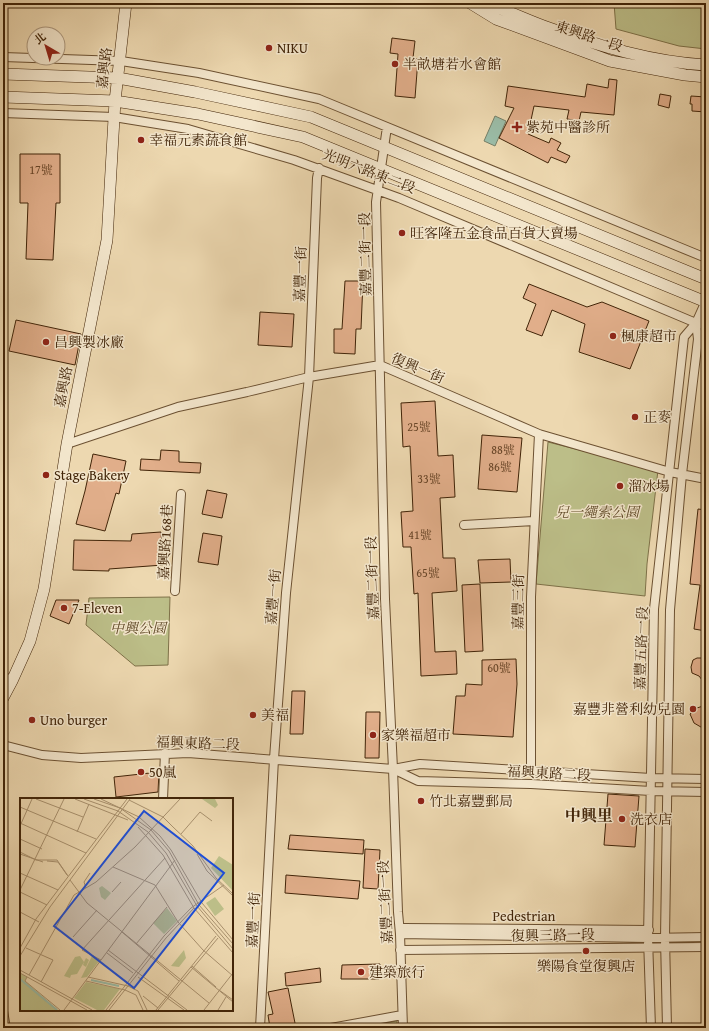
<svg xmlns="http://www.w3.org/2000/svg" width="709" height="1031" viewBox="0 0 709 1031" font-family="'Gentium Book Plus','Noto Serif TC',serif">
<rect width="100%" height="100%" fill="#edd8b0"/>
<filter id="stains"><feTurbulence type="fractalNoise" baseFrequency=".005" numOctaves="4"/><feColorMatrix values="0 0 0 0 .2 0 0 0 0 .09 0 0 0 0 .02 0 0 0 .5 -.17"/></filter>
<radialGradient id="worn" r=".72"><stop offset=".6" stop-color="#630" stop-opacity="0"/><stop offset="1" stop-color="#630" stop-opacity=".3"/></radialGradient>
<path fill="#bcbe88" stroke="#7e7148" d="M614 3H706V49L679 46 616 29Z
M548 442 658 470 647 564 645 596 536 584Z
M170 597 168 665 135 666 86 625 89 598Z
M397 1021V1028H352Z"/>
<path fill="#9abba6" stroke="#767f67" d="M495 116 506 121 495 146 484 141Z"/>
<path fill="#e1ae8a" stroke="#412408" d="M392 38 415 41 413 58 418 59 415 98 395 96 398 54 390 53Z
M609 79 617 80 614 115 581 112 579 121 567 119 569 110 534 106 528 134 549 143 551 138 561 143 557 150 570 156 566 163 551 157 548 163 499 138 514 108 505 106 508 86 585 97 587 84 608 88Z
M660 94 671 96 669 108 658 105Z
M691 96 706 97V112L692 111V104H690Z
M20 154H60V203H56L53 260 26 259 28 203H20Z
M345 281H363L361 329H356L355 354 334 353V329H342Z
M529 284 587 307 602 302 649 321 630 369 579 352 585 324 552 310 542 336 526 330 536 304 523 298Z
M260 312 294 314 292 347 258 345Z
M16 320 81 334 75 365 9 351Z
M435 401 438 456 453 455 455 497 440 498 443 558H455L457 591 432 593 435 652 456 651 457 674 421 676 418 593 414 594 411 547H403L401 512 413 511 410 446 403 447 401 403Z
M482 435 522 438 517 492 478 489Z
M161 450 179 451V462L201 463 200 473 140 470 141 459 160 460Z
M93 454 126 461 119 494 116 493 105 531 76 524 85 491Z
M207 490 227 494 222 518 202 514Z
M698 509 706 510V631L694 629 700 585 690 584Z
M161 532 163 565 109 569V571L73 570 74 540 131 541 132 534Z
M203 533 222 536 218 565 198 562Z
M510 559 511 582 480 583 478 560Z
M480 584 483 651 465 652 462 585Z
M56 600H79L69 624 50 616Z
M697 658H706V685L699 676 692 673 691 667 693 660Z
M516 659 517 684 513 737 453 734 456 696H465L466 684 482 685V660Z
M292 691H305L303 734H290Z
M706 705V730L694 723 690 714 697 708Z
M366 712H380L379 758H365Z
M159 772 158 792 116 797 114 777Z
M608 794 639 796 635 847 604 845Z
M290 835 364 840 363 854 288 849Z
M365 849 380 850 378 889 363 888Z
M286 875 360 881 358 899 285 893Z
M380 964 379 979H341L342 965Z
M320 968 321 982 286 986 285 973Z
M288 988 296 1028H270L268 1015 273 1014 268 992Z"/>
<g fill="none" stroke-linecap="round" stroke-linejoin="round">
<defs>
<path id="street" d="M3 57 121 61 199 73 319 99 706 258
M3 113 114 117 188 129 294 160 399 198 696 323 706 325
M387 127 376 202 385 599 393 769 398 912 400 934 403 1028
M67 444 178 407 247 392 309 377 380 365 539 434 670 472 706 479
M464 525 534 521
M175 591 181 494
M3 676 12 681
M3 745 42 755 81 758 188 753 393 769 420 764 651 778 706 779
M393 769 418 781 531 784 651 791 706 792
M531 771V597L539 434
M163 799 165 753
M404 928 649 930
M400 934 648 938 706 937
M400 950 706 947
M3 1011 6 1028
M260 1028 274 759 286 593 309 377 317 178 319 168
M331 1028 402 1015
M651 1028 648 938 654 609 684 337 696 323 706 301
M667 1028 665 938 670 610 682 474 698 339 696 323"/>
<path id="secondary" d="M470 3 496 19 610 61 685 75 706 77
M483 3C505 9 526 20 549 28 599 46 652 62 706 65
M3 74 118 78 195 92 311 117 706 279
M3 97 115 101 198 114 303 137 706 302
M3 698 12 681 30 641 44 589 67 444 107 240 115 101 126 3"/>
</defs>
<use href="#street" stroke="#6c5132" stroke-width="10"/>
<use href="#secondary" stroke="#412408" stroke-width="12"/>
<use href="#street" stroke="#f3e6cc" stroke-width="8"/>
<use href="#secondary" stroke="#f3e6cc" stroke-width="11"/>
</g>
<g fill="#8f2418" stroke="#f3e6cc" stroke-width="1.5">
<circle cx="269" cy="48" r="4"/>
<circle cx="395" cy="64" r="4"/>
<path d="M515 121h4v4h4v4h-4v4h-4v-4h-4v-4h4z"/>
<circle cx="141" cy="140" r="4"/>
<circle cx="402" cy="233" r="4"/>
<circle cx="613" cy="336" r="4"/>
<circle cx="46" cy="342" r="4"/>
<circle cx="635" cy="417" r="4"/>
<circle cx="46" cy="475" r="4"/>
<circle cx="620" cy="486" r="4"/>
<circle cx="64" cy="608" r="4"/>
<circle cx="693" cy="709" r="4"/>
<circle cx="253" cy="715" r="4"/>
<circle cx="32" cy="720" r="4"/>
<circle cx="373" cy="735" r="4"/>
<circle cx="141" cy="772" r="4"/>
<circle cx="421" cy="801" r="4"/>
<circle cx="622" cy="819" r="4"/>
<circle cx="586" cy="951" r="4"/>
<circle cx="361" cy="972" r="4"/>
</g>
<g text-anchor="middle" stroke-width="3" stroke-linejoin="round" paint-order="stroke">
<g font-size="12" fill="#694628">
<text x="41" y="174">17號</text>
<text x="419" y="431">25號</text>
<text x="503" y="454">88號</text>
<text x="500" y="471">86號</text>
<text x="429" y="483">33號</text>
<text x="420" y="539">41號</text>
<text x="428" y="577">65號</text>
<text x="499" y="672">60號</text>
</g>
<g font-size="14" fill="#412408" stroke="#f3e6cc">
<text transform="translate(589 36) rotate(18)" y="5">東興路一段</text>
<text transform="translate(104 68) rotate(-83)" y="5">嘉興路</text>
<text transform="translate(369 171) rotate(21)" y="5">光明六路東二段</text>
<text transform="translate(365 254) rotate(-91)" y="5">嘉豐二街一段</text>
<text transform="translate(300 274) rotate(-88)" y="5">嘉豐一街</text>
<text transform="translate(418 368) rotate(23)" y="5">復興一街</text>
<text transform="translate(63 387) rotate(-79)" y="5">嘉興路</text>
<text transform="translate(165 542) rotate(-87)" y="5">嘉興路168巷</text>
<text transform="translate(372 578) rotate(-92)" y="5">嘉豐二街一段</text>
<text transform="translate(273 597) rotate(-85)" y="5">嘉豐一街</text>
<text transform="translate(518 602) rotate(-89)" y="5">嘉豐三街</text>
<text transform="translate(641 648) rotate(-88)" y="5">嘉豐五路一段</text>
<text transform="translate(198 743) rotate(2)" y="5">福興東路二段</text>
<text transform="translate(549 773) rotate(3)" y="5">福興東路二段</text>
<text transform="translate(385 902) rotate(-93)" y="5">嘉豐二街一段</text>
<text x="524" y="921">Pedestrian</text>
<text transform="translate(253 920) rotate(-87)" y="5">嘉豐一街</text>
<text transform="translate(553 935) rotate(-1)" y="5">復興三路一段</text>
</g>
<g font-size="14" fill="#412408" stroke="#f3e6cc" text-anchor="start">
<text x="277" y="53">NIKU</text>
<text x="403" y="69">半畝塘若水會館</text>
<text x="526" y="132">紫苑中醫診所</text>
<text x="149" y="145">幸福元素蔬食館</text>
<text x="410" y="238">旺客隆五金食品百貨大賣場</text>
<text x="621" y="341">楓康超市</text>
<text x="54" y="347">昌興製冰廠</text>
<text x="643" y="422">正麥</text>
<text x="54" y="480">Stage Bakery</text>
<text x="628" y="491">溜冰場</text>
<text x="72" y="613">7-Eleven</text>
<text x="685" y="714" text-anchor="end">嘉豐非營利幼兒園</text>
<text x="261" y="720">美福</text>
<text x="40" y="725">Uno burger</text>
<text x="381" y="740">家樂福超市</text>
<text x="149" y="777">50嵐</text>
<text x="429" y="806">竹北嘉豐郵局</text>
<text x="630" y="824">洗衣店</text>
<text x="586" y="971" text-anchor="middle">樂陽食堂復興店</text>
<text x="369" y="977">建築旅行</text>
</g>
<g font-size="14" font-style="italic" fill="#604a28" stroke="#f3e6cc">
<text x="597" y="517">兒一繩索公園</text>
<text x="138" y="633">中興公園</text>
</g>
<g font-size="16" font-weight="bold" fill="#412408" stroke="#f3e6cc">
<text x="589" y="821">中興里</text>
</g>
</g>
<g transform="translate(20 798)">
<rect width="213" height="213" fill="#edd8b0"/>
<path d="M182 1H195L198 7 195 10ZM199 58 213 67V93L191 70ZM82 88 91 95 85 102 81 99 79 90ZM195 99 204 111 195 118 186 105ZM147 110 157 123 144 136 133 125ZM164 152 166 160 159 169 151 168ZM60 158 64 164 66 160 69 162 66 169 63 167 64 164 57 176 51 177 50 180 44 178 55 159ZM72 158 80 162 67 179 61 180ZM0 175 7 179 5 183 38 212H0ZM66 184 91 189 100 191 84 212H77L54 200Z" fill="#bcbe88"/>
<path fill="none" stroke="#9abba6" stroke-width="2" d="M0 181 37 212M71 182 99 188"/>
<path fill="none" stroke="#a8906d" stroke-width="1" d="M16 1 63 19M55 1 108 22M64 1 98 13 128 34 146 55 177 108 213 151M74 1 100 10 131 32 149 53 179 107 213 146M81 1 119 19 140 38 151 52 182 105 213 142M109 2 143 19 153 29 173 48 196 80 213 96M0 9 76 41M0 25 66 55M0 28 12 1M118 29 143 57 174 110 213 155M57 34 69 6M161 36 180 14 192 23M0 41 22 51M0 54 16 62H37L48 78M0 56 23 64M177 56 187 73 213 98M27 63 38 64 47 77M93 69 135 87 158 124 183 152 213 178M0 75 38 92M50 82 67 105 189 205M66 90 64 84 70 75M0 92 44 1M0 94 27 107M92 94 101 84M0 114 19 124M102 134 159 183M53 139 77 112M116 146 147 109M0 150 16 121 107 1M6 150 33 162 21 184M88 152 167 212M87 155 113 175M0 158 30 109 110 1M81 162 62 152 145 60M172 168 196 189M171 169 213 204M0 172 72 212M0 175 67 212M9 177 54 97 76 84 115 49 160 1M7 179 5 183 40 212M68 179 108 188 118 193 127 212M118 179 164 212M66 183 105 192 116 197 123 212M199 192 213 202M123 198 138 210M44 212 155 62M86 212 144 138 171 110 204 87M89 212 146 140 174 110M136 212 196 138M138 212 198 140M184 212 213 175M198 212 206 199"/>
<path fill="#1d4ed8" fill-opacity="0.15" stroke="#1d4ed8" stroke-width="2" d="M124 13 204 75 114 190 34 128Z"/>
<rect width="213" height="213" fill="none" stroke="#412408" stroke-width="2"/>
</g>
<rect width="709" height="1031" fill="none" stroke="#edd8b0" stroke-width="16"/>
<rect x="4" y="4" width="701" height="1023" fill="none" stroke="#412408" stroke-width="2"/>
<rect x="8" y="8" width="693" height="1015" fill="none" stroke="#412408"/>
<g transform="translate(46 46) rotate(322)"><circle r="19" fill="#f3e6cc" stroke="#ac987e"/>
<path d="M0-3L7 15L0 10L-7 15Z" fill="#8f2418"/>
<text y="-6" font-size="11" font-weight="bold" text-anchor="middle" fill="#412408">北</text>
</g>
<rect width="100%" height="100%" filter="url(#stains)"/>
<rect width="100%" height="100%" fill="url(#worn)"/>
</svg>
